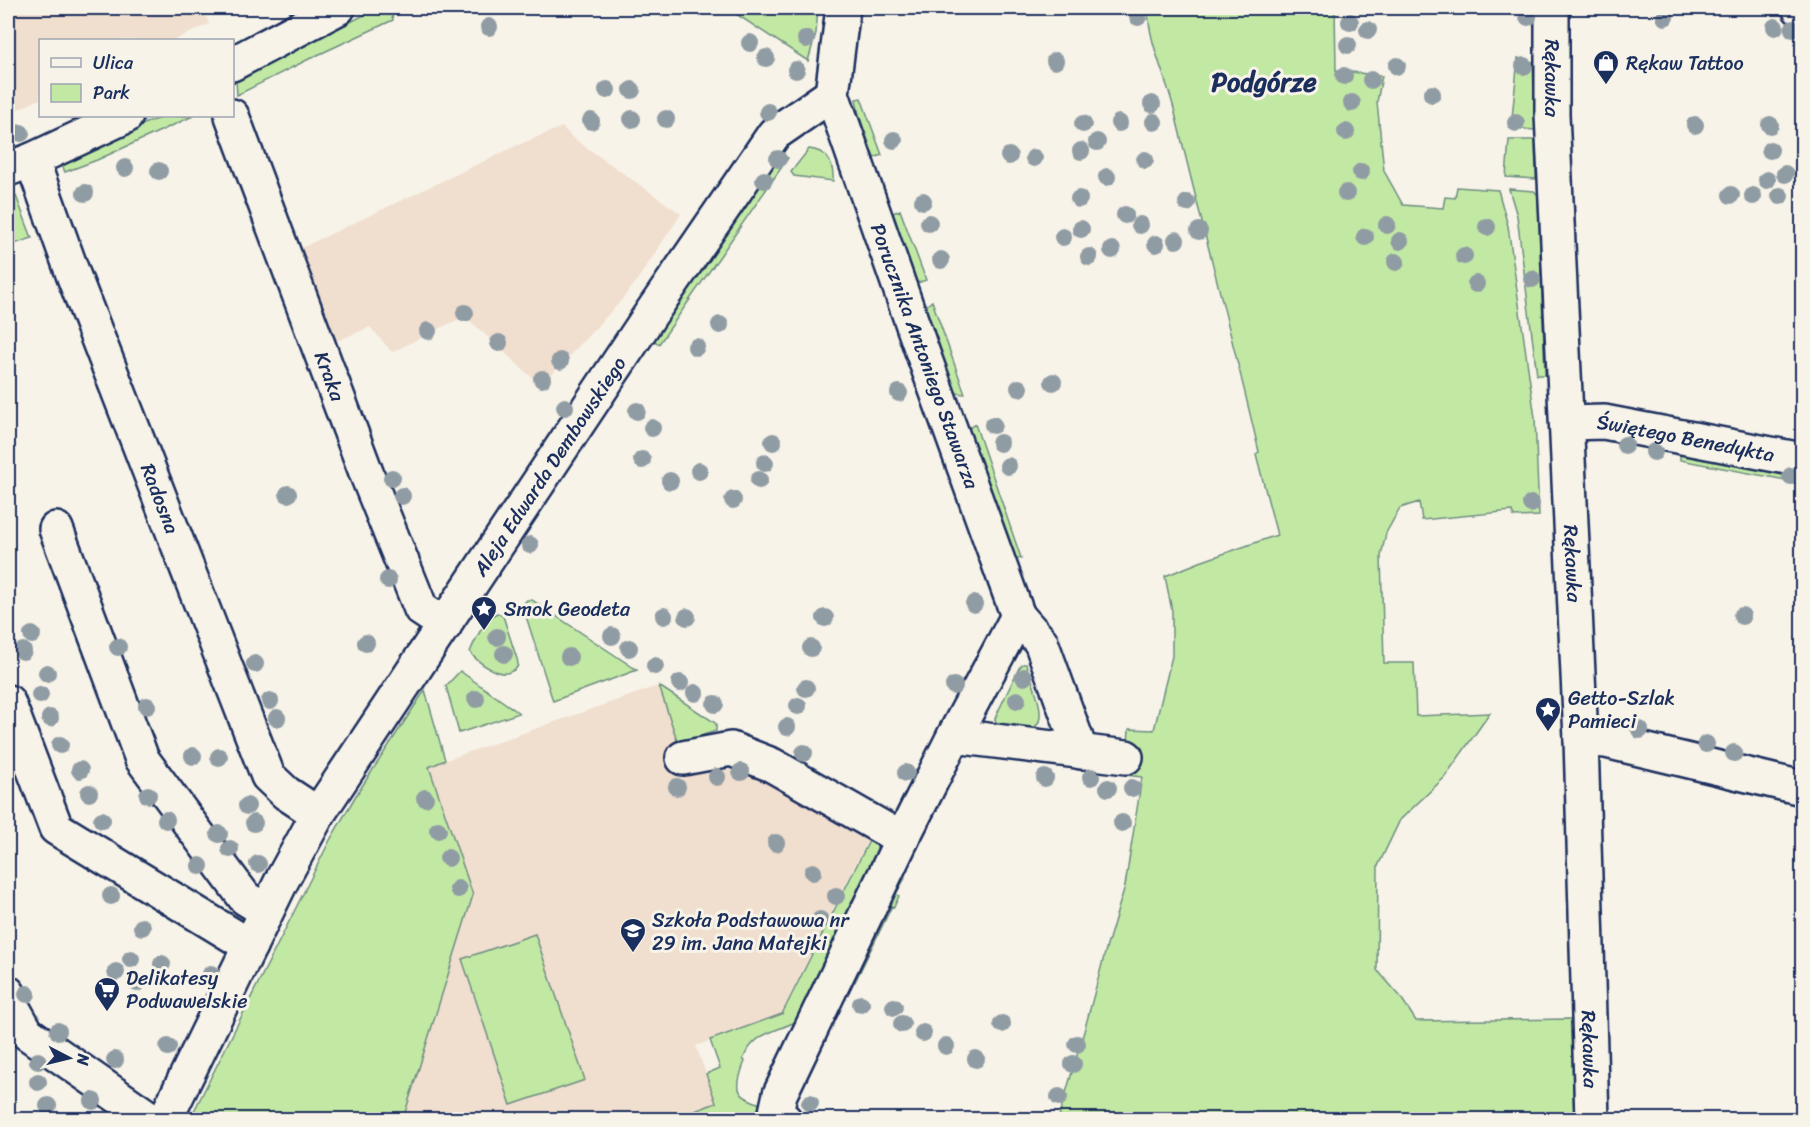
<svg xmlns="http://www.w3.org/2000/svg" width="1810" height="1127" viewBox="0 0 1810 1127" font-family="Sriracha,sans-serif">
<rect width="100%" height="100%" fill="#f7f3e8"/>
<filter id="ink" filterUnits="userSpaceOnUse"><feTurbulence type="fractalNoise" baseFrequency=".0167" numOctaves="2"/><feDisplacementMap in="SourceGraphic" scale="12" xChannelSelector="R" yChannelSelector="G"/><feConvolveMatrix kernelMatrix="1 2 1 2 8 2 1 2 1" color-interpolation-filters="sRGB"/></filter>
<g filter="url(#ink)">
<path fill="#f0dece" d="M8 8H202L209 24 174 40H40V99L8 114Z
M562 127 573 138 681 214 635 283 619 303 541 386 465 316 392 352 370 327 332 343 293 252 518 145Z
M658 686 689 775 741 768 869 837 781 1014 696 1046 716 1103 670 1120H403L473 895 429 766Z"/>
<path fill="#c2e9a4" stroke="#6e8c81" stroke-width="1.5" d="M378 8H390L393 20 309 59 237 95 236 80Z
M727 8H818L816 33 808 61Z
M1148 8H1335L1336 70 1382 76 1377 102 1384 171 1403 205 1443 208 1445 197 1455 198 1457 187 1498 190 1508 226 1535 418 1539 516 1514 517 1512 511 1422 520 1419 502 1400 508 1386 533 1381 556 1384 663H1414L1416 716 1490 713 1444 778 1400 820 1378 866 1377 970 1400 996 1416 1021 1571 1019 1574 1117H1569L1568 1120H1058L1085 1028 1106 949 1125 886 1142 777 1126 775 1129 729 1154 730 1172 656V611L1165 576 1200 562 1277 535 1256 454 1259 452C1233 339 1202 226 1175 113 1167 78 1148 43 1148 8Z
M1518 58 1533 62 1535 130 1511 128Z
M861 98 882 155 874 158 859 115 856 99Z
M166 116H193L97 160 65 172 62 165 148 122Z
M1509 140H1535L1536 179 1506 177Z
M809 149C827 151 834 163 833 181L794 176 791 172Z
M776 152 788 158 659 344 649 337Z
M1509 189 1534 191 1538 195 1545 375H1537L1517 216Z
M16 196 32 238 8 246V199Z
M900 210 926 280 917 283 893 213Z
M932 301 965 394 955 393 925 307Z
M975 424 1021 558H1013L968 429Z
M1680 453 1802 475V483L1680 460Z
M527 600H532L637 670 553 701 524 610V603Z
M497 613 503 616 517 659C519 665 518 668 512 671 500 679 477 662 470 652 475 640 485 619 497 613Z
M1023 664H1026C1030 677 1053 725 1030 729 1021 731 1007 726 997 725L995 719 996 716 1019 668Z
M460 671 519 713 459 733 446 686Z
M659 686 714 722 716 724V731L678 743Z
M425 690 445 760 429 767 473 895 403 1119H190L330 840 355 797Z
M872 835 878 844 879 852 797 1021C773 1033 755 1032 743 1059L745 1061C732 1096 738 1095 770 1108L775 1119 671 1120 716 1103 706 1074 720 1068 710 1040 782 1014Z
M898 875 905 878 896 894 899 896 894 907 892 906 855 982 850 976Z
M535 934 585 1080 511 1105 462 959Z"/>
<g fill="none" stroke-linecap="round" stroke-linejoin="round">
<defs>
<g id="minor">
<path id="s1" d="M1552 8V114L1581 739 1592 1120"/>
<path d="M1799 8H1802"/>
<path d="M232 64 338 8"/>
<path id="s2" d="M232 116 367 475 421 609 445 625"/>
<path id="s3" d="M32 160 74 277 268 776 286 793 318 814"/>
<path d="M8 169 32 160 126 116"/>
<path id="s4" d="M1567 423 1604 422 1802 460"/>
<path d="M56 529 142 759 245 898 266 911"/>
<path d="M1018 616 1041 642 1081 752"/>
<path d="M8 702 56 828 250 946"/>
<path d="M954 736 1126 757"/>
<path d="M1581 739 1606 741 1802 788"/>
<path d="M683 758 731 749 772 765 902 839"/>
<path d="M8 993 13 1008 27 1033 152 1120"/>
<path id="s5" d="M165 1120 282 880 318 814 650 315 774 134 832 94"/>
<path d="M785 1120 776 1112 780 1094 902 839 954 736 1018 616 922 351 832 94 843 8"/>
</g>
</defs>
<use href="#minor" stroke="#1b2f5e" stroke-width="38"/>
<use href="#minor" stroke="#f7f3e8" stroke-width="33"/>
</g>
<g fill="#909ca4">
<circle cx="1138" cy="17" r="9"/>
<circle cx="1528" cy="17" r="9"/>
<circle cx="1665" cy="17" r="9"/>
<circle cx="1350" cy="22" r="9"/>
<circle cx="489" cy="27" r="9"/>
<circle cx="1775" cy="27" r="9"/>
<circle cx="1793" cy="29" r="9"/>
<circle cx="1368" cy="30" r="9"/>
<circle cx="806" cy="39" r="9"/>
<circle cx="750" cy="43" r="9"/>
<circle cx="1348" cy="45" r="9"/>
<circle cx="766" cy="58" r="9"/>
<circle cx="1055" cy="61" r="9"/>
<circle cx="1397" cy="66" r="9"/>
<circle cx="1524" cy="66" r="9"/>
<circle cx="796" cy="70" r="9"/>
<circle cx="1344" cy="76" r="9"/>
<circle cx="1371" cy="80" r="9"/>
<circle cx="607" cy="90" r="9"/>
<circle cx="632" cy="90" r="9"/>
<circle cx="1432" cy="94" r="9"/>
<circle cx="1352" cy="103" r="9"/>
<circle cx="1152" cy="104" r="9"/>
<circle cx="768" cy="112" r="9"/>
<circle cx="632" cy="119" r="9"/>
<circle cx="666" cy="119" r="9"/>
<circle cx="591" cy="121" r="9"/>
<circle cx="1154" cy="122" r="9"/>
<circle cx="1119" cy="123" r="9"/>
<circle cx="1516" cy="123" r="9"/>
<circle cx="1083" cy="124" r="9"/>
<circle cx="1695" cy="125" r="9"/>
<circle cx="1770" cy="125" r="9"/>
<circle cx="1346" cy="132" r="9"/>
<circle cx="21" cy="133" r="9"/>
<circle cx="894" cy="140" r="9"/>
<circle cx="1097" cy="142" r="9"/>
<circle cx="1770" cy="150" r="9"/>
<circle cx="1081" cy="151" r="9"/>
<circle cx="1009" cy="156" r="9"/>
<circle cx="1034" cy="158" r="9"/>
<circle cx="778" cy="159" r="9"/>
<circle cx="1145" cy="160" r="9"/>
<circle cx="125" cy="168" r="9"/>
<circle cx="159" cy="171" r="9"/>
<circle cx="1361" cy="172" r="9"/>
<circle cx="1785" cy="174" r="9"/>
<circle cx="1107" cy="177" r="9"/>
<circle cx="764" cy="180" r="9"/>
<circle cx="1767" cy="180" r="9"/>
<circle cx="85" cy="193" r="9"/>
<circle cx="1346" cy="193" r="9"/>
<circle cx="1731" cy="195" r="9"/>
<circle cx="1753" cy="196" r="9"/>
<circle cx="1780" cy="196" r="9"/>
<circle cx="1079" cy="199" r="9"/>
<circle cx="923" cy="201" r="9"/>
<circle cx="1187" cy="203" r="9"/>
<circle cx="1125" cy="215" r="9"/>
<circle cx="929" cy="223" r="9"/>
<circle cx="1140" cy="225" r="9"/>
<circle cx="1387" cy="225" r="9"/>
<circle cx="1487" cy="227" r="9"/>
<circle cx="1081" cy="229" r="9"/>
<circle cx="1199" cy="231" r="9"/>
<circle cx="1063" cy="237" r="9"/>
<circle cx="1365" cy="237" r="9"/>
<circle cx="1176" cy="240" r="9"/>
<circle cx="1400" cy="241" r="9"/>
<circle cx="1156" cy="244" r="9"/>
<circle cx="1112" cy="250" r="9"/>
<circle cx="1464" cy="256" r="9"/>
<circle cx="1089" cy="257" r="9"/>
<circle cx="941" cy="260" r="9"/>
<circle cx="1396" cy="262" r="9"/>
<circle cx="1532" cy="279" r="9"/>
<circle cx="1476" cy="284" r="9"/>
<circle cx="465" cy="313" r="9"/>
<circle cx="720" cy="325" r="9"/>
<circle cx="428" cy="331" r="9"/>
<circle cx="499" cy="343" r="9"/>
<circle cx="696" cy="347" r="9"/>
<circle cx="560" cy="361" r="9"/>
<circle cx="542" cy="379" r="9"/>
<circle cx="1053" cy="382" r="9"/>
<circle cx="1019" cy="388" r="9"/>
<circle cx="899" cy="393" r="9"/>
<circle cx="565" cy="407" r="9"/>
<circle cx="637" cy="411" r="9"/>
<circle cx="993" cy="425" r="9"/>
<circle cx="652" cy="428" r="9"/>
<circle cx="773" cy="442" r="9"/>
<circle cx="1000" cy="443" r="9"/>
<circle cx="1625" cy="445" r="9"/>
<circle cx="1654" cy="452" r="9"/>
<circle cx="642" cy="460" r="9"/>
<circle cx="765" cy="463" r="9"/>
<circle cx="1008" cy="466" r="9"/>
<circle cx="699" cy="471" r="9"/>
<circle cx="1791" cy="476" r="9"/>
<circle cx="392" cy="478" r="9"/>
<circle cx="759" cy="480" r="9"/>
<circle cx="670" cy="481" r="9"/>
<circle cx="288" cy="494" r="9"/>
<circle cx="402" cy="496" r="9"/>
<circle cx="733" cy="500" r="9"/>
<circle cx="1531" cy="504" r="9"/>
<circle cx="530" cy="545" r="9"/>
<circle cx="388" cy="580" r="9"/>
<circle cx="974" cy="604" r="9"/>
<circle cx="664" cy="616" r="9"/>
<circle cx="1742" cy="616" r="9"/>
<circle cx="687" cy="617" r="9"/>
<circle cx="825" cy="618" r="9"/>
<circle cx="32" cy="635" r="9"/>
<circle cx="612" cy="636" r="9"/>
<circle cx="497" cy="637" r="9"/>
<circle cx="366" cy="643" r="9"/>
<circle cx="118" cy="647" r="9"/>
<circle cx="629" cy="648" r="9"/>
<circle cx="811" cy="648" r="9"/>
<circle cx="23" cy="651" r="9"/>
<circle cx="504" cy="654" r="9"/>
<circle cx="569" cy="657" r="9"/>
<circle cx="255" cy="664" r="9"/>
<circle cx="655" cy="666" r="9"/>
<circle cx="47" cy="673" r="9"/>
<circle cx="1024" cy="677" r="9"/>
<circle cx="680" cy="683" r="9"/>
<circle cx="954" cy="686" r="9"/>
<circle cx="806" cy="688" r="9"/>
<circle cx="695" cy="693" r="9"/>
<circle cx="40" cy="695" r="9"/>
<circle cx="476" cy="699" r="9"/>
<circle cx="1017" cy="700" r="9"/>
<circle cx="270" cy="701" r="9"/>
<circle cx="715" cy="704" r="9"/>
<circle cx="147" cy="706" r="9"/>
<circle cx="798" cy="706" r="9"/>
<circle cx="50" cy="718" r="9"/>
<circle cx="277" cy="718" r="9"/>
<circle cx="787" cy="727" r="9"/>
<circle cx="1640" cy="730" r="9"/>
<circle cx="1706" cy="744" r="9"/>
<circle cx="60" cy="745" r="9"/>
<circle cx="804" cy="753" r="9"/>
<circle cx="1734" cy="753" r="9"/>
<circle cx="193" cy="756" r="9"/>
<circle cx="219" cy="757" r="9"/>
<circle cx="80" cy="770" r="9"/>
<circle cx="741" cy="772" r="9"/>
<circle cx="906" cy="773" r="9"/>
<circle cx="717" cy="777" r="9"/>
<circle cx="1091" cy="777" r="9"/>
<circle cx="1045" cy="778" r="9"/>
<circle cx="677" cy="787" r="9"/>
<circle cx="1108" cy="788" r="9"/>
<circle cx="1132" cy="788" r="9"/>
<circle cx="89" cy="793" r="9"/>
<circle cx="148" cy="795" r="9"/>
<circle cx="425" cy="798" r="9"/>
<circle cx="247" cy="806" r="9"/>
<circle cx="102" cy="820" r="9"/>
<circle cx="166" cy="820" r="9"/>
<circle cx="254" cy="823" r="9"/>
<circle cx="1122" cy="823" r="9"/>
<circle cx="438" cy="830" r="9"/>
<circle cx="219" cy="834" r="9"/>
<circle cx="776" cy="843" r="9"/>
<circle cx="230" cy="849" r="9"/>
<circle cx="448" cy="858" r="9"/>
<circle cx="258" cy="864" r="9"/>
<circle cx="200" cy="866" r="9"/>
<circle cx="813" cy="872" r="9"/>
<circle cx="458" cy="889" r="9"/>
<circle cx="111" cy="896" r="9"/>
<circle cx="836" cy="896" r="9"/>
<circle cx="820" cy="920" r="9"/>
<circle cx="142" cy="927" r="9"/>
<circle cx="131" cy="959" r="9"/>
<circle cx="162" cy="964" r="9"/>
<circle cx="116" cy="972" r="9"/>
<circle cx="211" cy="974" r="9"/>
<circle cx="137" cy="983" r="9"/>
<circle cx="27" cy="994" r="9"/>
<circle cx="861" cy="1004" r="9"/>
<circle cx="894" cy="1007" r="9"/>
<circle cx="902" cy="1024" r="9"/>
<circle cx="1002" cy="1024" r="9"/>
<circle cx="58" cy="1031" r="9"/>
<circle cx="923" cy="1033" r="9"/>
<circle cx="1077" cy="1044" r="9"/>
<circle cx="946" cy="1046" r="9"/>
<circle cx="168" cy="1047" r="9"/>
<circle cx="976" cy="1059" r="9"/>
<circle cx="115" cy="1060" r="9"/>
<circle cx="38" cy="1061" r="9"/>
<circle cx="1073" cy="1064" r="9"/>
<circle cx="38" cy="1082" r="9"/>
<circle cx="1059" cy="1097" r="9"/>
<circle cx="93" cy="1101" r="9"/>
<circle cx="810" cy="1103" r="9"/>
<circle cx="48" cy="1106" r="9"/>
</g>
</g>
<defs>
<symbol id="shop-pin" viewBox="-11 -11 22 30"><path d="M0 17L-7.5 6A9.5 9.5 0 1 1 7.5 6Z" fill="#1b2f5e" stroke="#f7f3e8"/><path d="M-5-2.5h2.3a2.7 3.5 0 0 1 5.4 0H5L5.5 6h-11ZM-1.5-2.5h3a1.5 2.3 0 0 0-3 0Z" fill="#fff"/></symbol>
<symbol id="sight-pin" viewBox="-11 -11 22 30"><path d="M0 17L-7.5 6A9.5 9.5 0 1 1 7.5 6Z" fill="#1b2f5e" stroke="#f7f3e8"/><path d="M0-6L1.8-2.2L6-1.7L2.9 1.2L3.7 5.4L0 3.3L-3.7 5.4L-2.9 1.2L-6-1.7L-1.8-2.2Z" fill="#fff"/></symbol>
<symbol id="school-pin" viewBox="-11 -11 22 30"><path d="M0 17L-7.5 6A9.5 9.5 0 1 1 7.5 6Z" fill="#1b2f5e" stroke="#f7f3e8"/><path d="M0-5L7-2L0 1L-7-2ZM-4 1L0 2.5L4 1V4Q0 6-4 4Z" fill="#fff"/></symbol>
<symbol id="supermarket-pin" viewBox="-11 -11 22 30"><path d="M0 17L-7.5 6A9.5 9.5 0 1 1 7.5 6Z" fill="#1b2f5e" stroke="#f7f3e8"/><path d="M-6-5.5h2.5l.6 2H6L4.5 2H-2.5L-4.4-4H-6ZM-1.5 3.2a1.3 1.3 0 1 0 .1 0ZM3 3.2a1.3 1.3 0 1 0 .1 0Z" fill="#fff"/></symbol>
</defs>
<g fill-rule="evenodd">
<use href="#shop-pin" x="1591" y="48" width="30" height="40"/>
<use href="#sight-pin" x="469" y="594" width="30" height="40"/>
<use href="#sight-pin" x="1533" y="695" width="30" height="40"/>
<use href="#school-pin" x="618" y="916" width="30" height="40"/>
<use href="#supermarket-pin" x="92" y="975" width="30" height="40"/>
</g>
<g text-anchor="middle" stroke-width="6" stroke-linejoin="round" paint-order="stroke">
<g font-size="20" fill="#1b2f5e" stroke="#f7f3e8" text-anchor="start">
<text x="1626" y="70">Rękaw Tattoo</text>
<text x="504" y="616">Smok Geodeta</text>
<text x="1568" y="705">Getto-Szlak<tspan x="1568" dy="23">Pamieci</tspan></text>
<text x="652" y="927">Szkoła Podstawowa nr<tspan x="652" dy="23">29 im. Jana Matejki</tspan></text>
<text x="126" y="985">Delikatesy<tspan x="126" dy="23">Podwawelskie</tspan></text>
</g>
<g font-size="20" fill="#1b2f5e" stroke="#f7f3e8">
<text dy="7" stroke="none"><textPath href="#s1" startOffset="70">Rękawka</textPath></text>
<text transform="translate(925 356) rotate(70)" y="7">Porucznika Antoniego Stawarza</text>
<text dy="7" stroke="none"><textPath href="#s2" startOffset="278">Kraka</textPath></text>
<text dy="7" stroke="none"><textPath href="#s4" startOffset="120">Świętego Benedykta</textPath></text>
<text dy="7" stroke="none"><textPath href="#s5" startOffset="760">Aleja Edwarda Dembowskiego</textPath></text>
<text dy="7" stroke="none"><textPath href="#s3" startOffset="362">Radosna</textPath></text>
<text dy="7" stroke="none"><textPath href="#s1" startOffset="556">Rękawka</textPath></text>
<text dy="7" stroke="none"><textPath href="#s1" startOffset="1042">Rękawka</textPath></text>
</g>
<g font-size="26" font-weight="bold" fill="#1b2f5e" stroke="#f7f3e8">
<text x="1264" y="91">Podgórze</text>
</g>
</g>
<rect width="1810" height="1127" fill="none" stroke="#f7f3e8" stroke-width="30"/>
<rect x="15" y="15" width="1780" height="1097" fill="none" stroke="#1b2f5e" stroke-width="2" filter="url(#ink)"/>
<rect x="39" y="39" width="195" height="78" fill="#f7f3e8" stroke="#9fa5b1" stroke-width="1.5"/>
<rect x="51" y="58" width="30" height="9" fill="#f7f3e8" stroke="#9fa5b1" stroke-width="1.5"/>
<text x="93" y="69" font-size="18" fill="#1b2f5e">Ulica</text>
<rect x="51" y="84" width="30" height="18" fill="#c2e9a4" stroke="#9fa5b1" stroke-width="1.5"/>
<text x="93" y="99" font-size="18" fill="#1b2f5e">Park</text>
<g transform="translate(69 1058) rotate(97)" stroke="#f7f3e8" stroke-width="4.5" paint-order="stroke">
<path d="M0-4.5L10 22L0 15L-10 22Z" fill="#1b2f5e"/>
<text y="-9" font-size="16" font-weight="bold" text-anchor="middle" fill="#1b2f5e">N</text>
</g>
</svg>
